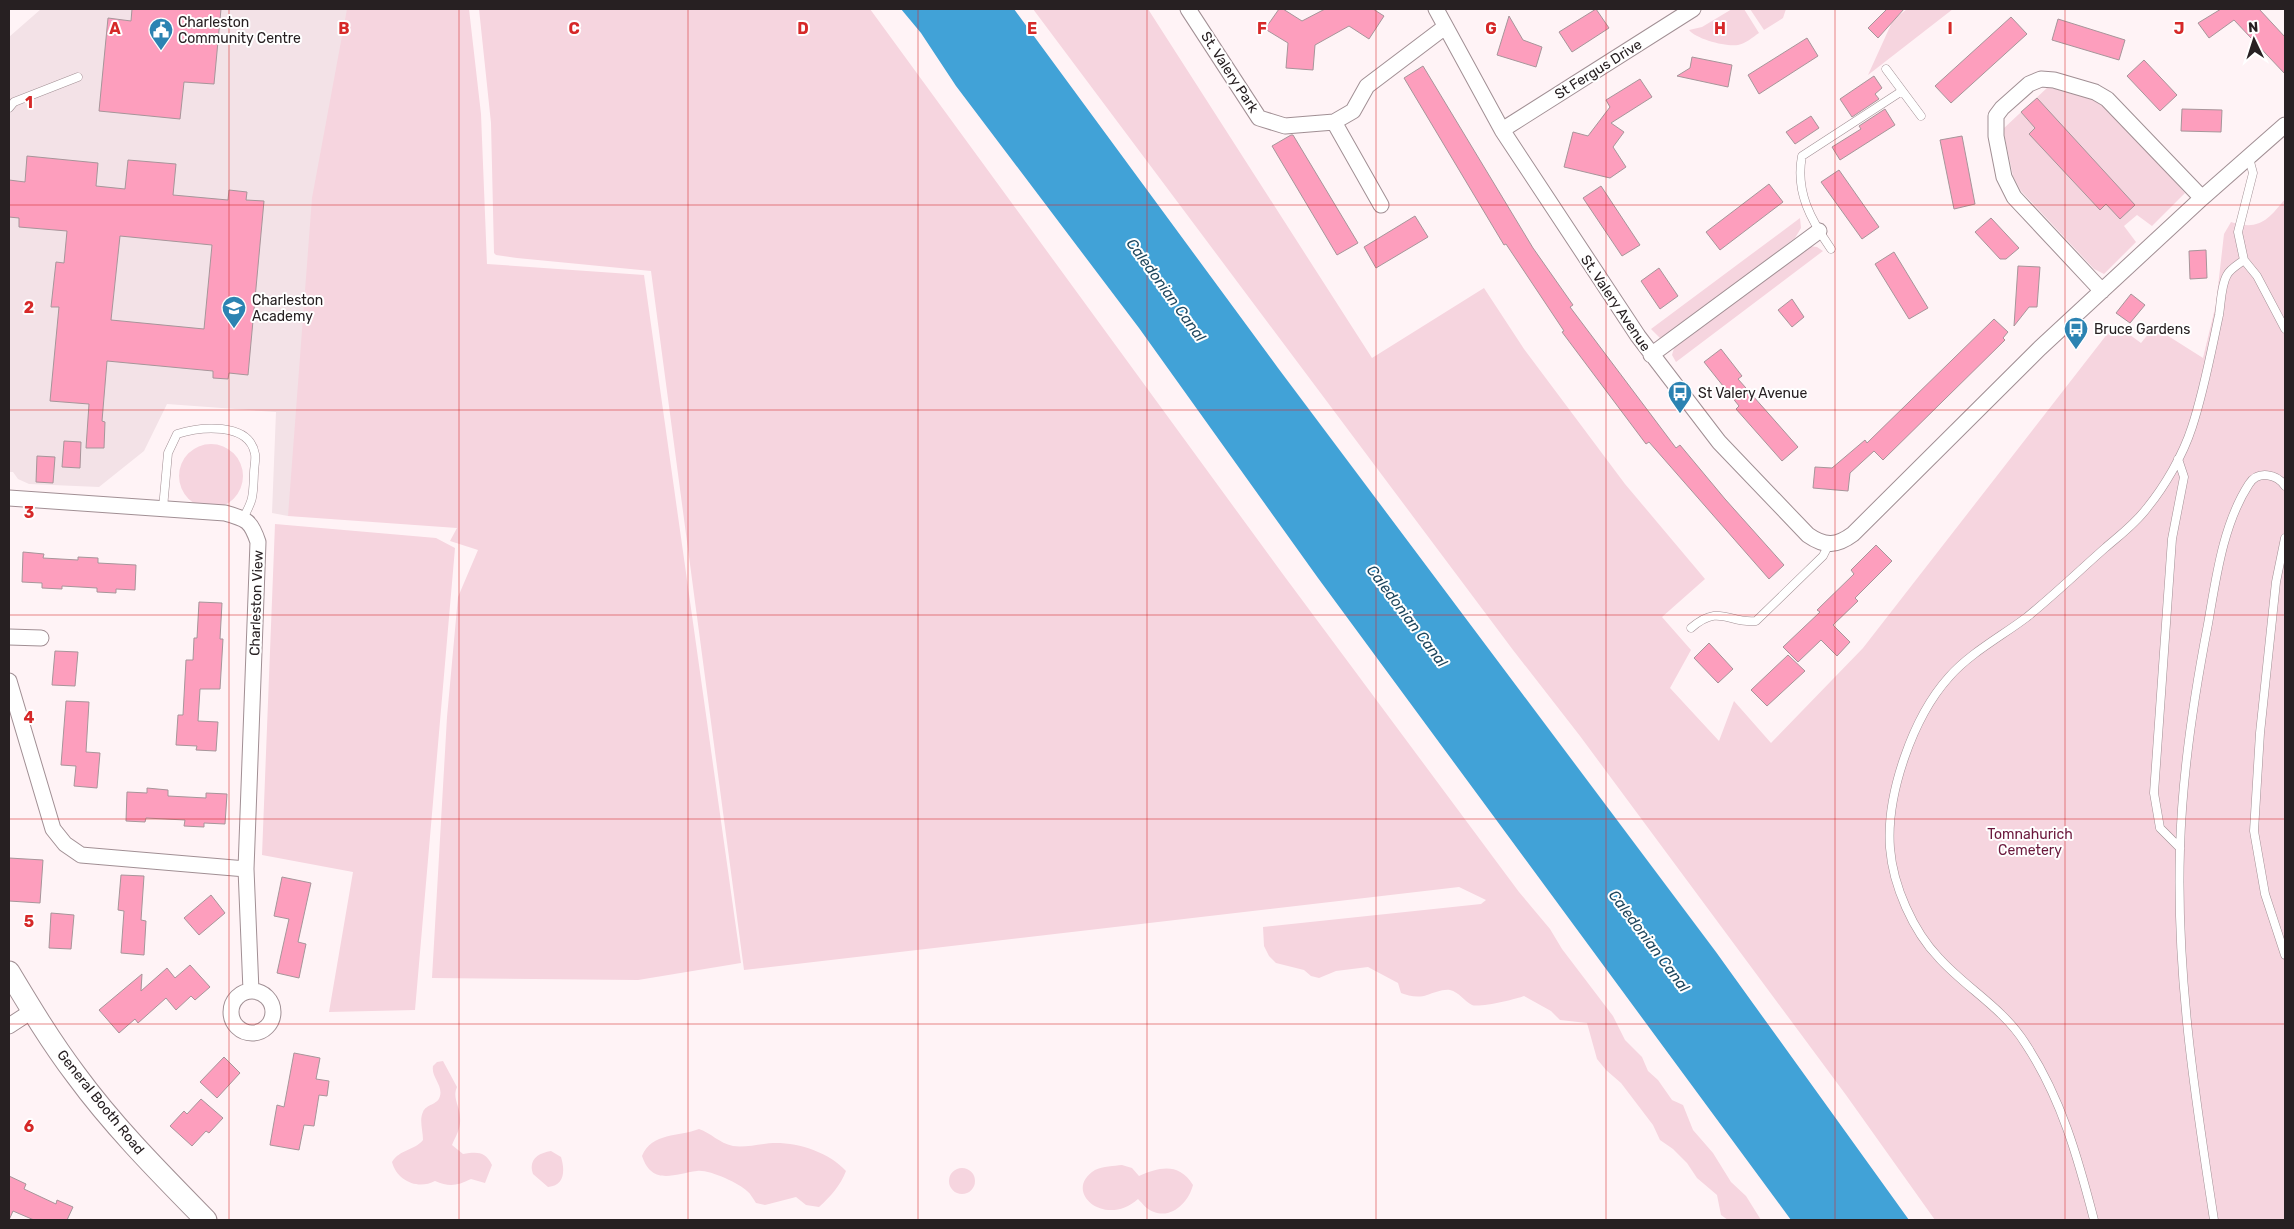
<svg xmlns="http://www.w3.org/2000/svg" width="2294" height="1229" viewBox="0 0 2294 1229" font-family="Rubik,sans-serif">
<rect width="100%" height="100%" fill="#fff3f6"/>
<path fill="#f3e2e7" d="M41 9H443L288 516 272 513 276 412 167 404 144 451 99 487 29 484 18 479 13 472H9V37Z"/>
<path fill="#f6d5df" d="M347 9H469L481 114 487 264 644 275 741 963 638 980 432 978 447 717 458 597 478 550 450 541 457 528 288 516 312 198Z
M479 9H870L1282 573 1519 892 1550 929 1562 949 1613 1016 1625 1040 1642 1057 1648 1071 1658 1080 1672 1100 1683 1105 1693 1130 1713 1153 1731 1182 1746 1196 1761 1220H1728L1721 1215 1717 1195 1697 1178 1687 1163 1673 1149 1660 1140 1653 1125 1621 1083 1606 1070 1597 1059 1587 1023 1560 1020 1551 1011 1524 996C1517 999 1479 1008 1472 1005 1464 1001 1459 992 1450 990 1442 989 1434 993 1427 995 1419 998 1408 996 1401 993L1398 983 1368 967 1336 971 1319 978 1311 976 1304 970 1276 963 1269 956 1264 946 1263 927 1481 904 1486 900 1459 887 744 970 651 271 517 258 496 255 494 253 491 123Z
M1033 9H1148L1372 358 1484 288 1524 349 1625 484 1705 579 1662 617 1691 650 1670 688 1719 741 1734 701 1771 743 1863 648 2115 324 2141 343 2154 327 2203 358 2216 304 2224 234 2231 222C2259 231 2268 220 2285 199V1220H1935L1846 1095 1580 736 1513 650Z
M1732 9H1744L1759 33C1753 37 1745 44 1738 45 1726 47 1696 39 1689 30L1702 27Z
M1750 9H1786L1783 18 1764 30Z
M1907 9H1953L1868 75 1893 20Z
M2048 87 2095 100 2110 111 2185 193 2152 226 2137 215 2124 226 2136 242 2104 274 2094 269 2021 191 2013 176 2003 129Z
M1800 218 1801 228 1795 238 1666 337 1660 338 1651 329Z
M1809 246 1817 247 1823 251 1676 362 1672 355 1674 348Z
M179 476a32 32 0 1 1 64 0a32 32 0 1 1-64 0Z
M275 524 436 538 455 548 415 1010 329 1012 353 872 262 855Z
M443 1061 457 1087C452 1098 460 1106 460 1118 461 1128 456 1136 452 1145L463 1154C477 1152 485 1151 492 1165L485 1183 471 1179C457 1186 449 1187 435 1181 418 1190 397 1181 392 1162 400 1149 414 1151 423 1140 423 1131 419 1120 423 1112 426 1104 438 1105 440 1096 443 1085 431 1077 433 1066L437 1062Z
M699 1129C711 1133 719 1143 733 1146 746 1148 762 1143 776 1143 800 1143 830 1153 846 1171 840 1186 831 1196 819 1207L806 1205 796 1197 765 1205 756 1203C753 1199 751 1194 747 1191 739 1183 708 1169 697 1171 674 1174 652 1186 642 1156 652 1132 679 1137 699 1129Z
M551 1151 561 1157C565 1170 565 1186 548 1187L533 1174C528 1160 538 1153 551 1151Z
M1122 1165 1132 1168 1139 1176C1159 1167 1179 1162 1193 1185 1189 1201 1173 1219 1154 1212 1147 1210 1143 1204 1138 1199 1105 1229 1061 1191 1095 1170 1103 1166 1114 1166 1122 1165Z
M949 1181a13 13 0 1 1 26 0a13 13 0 1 1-26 0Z"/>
<path fill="#41a2d7" d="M901 9H1014L1278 368 1716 952 1909 1220H1791L1318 578 1139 328 956 86 921 33Z"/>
<path fill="#fd9ebd" stroke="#a7959a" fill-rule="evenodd" d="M132 9H221L214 84 184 82 180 119 99 111 108 18 131 21Z
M1279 9H1283L1302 21 1325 9H1373L1384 16 1369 39 1349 26 1315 45 1313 70 1286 68 1288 43 1265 29Z
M1596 9 1609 28 1572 52 1559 32Z
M1887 9H1904L1878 38 1868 28Z
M2221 9H2259L2285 37V74L2234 20 2209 38 2198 23Z
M1509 16 1523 40 1542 47 1536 67 1497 55Z
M2011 17 2027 34 1951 103 1935 86Z
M2058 19 2125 40 2119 60 2052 40Z
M1807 38 1818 56 1759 94 1748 75Z
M1692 57 1732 65 1728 87 1677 76 1690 68Z
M2144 60 2177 95 2160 111 2127 76Z
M1423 66 1533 248 1573 305 1570 307 1676 448 1680 445 1725 499 1784 565 1769 579 1649 442 1646 444 1562 332 1564 331 1506 244 1504 245 1404 78Z
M1874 76 1882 88 1875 94 1879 99 1852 117 1840 99Z
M1640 79 1652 97 1611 123 1624 132 1613 147 1626 167 1610 178 1564 167 1573 132 1588 136 1610 107 1606 100Z
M2037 98 2135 205 2120 219 2106 204 2100 210 2029 134 2035 128 2021 112Z
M1885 109 1895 125 1840 160 1832 147 1861 129 1859 126Z
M2182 109 2222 110 2221 132 2181 131Z
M1811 116 1819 128 1795 144 1786 132Z
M1291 135H1293L1358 243 1337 255 1272 146Z
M1962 136 1975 204 1954 209 1940 140Z
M27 156 98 163 96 186 125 189 128 160 176 164 173 195 228 200 229 190 247 192 246 200 264 201 248 375 229 373 228 379 213 378V371L107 361 102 421 105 422 104 448H86L89 404 50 401 59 307H51L56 262 64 263 67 231 19 227V218L9 217V180L25 182ZM120 236 212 245 204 329 111 320Z
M1839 170 1879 227 1862 239 1821 182Z
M1769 184 1783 202 1720 250 1706 232Z
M1601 186 1640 245 1622 256 1583 198Z
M1415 216 1428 237 1376 268 1364 247Z
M1991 218 2019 248 2006 259H2000L1975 232Z
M2206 250 2207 278 2190 279 2189 251Z
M1894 252 1928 308 1909 319 1875 264Z
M2018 266 2040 267 2037 307H2029L2014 326Z
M1659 268 1678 296 1660 309 1641 281Z
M2131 294 2145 305 2130 323 2116 313Z
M1792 299 1804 317 1792 327 1778 310Z
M1994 319 2008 332 2003 338 2005 340 1883 460 1874 451 1850 473 1848 491 1813 488 1815 467 1832 468 1865 440 1867 443Z
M1721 349 1742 376 1738 379 1798 447 1782 461 1736 409 1739 406 1704 362Z
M64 441 81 442 80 468 62 467Z
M37 456 55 457 53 483 36 482Z
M1876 545 1892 561 1855 598 1858 601 1833 625 1850 642 1837 656 1821 640 1798 662 1783 647 1820 612 1817 610 1854 574 1851 570Z
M23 552 44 554 43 558 78 560V557L98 558V563L136 565 135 590 116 589V593L97 592V588L62 586V589L42 588V583L22 582Z
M199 602 222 603 220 639H223L220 689H200L198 721 218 722 216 751 196 750 197 746 176 745 178 715H183L186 660H193L194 638H197Z
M1709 643 1733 669 1718 683 1694 658Z
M55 651 78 652 75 686 52 685Z
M1788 655 1805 671 1767 706 1751 690Z
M66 701 89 702 86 752 100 753 97 788 74 786 76 766 61 765Z
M147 788 168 790V796L206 798V793L227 794 225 824 204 823V827L184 826 185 820 146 818 145 822 126 821 127 792 147 793Z
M9 858 43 860 40 903 9 901Z
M121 875 144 876 141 920 146 921 144 955 121 953 124 911 118 910Z
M282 877 311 883 298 942 306 944 299 978 277 973 289 919 274 916Z
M211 895 225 913 199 935 184 918Z
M51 913 74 915 71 949 49 948Z
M190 965 210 987 195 1000 191 996 176 1010 166 998 138 1023 135 1019 119 1033 99 1010 142 974 141 991 167 968 175 978Z
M294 1053 320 1058 316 1079 329 1081 327 1096 319 1095 314 1126 304 1125 299 1150 270 1145 277 1105 284 1107Z
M224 1057 240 1073 217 1098 200 1082Z
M201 1099 223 1118 209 1133 206 1131 192 1146 170 1126 184 1111 187 1114Z
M9 1176 26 1184 24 1189 56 1204 57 1200 73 1207 67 1220H34L13 1211 9 1220Z"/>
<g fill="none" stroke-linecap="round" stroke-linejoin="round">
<defs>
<path id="lane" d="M1886 69 1921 116
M9 108 14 102 78 77
M1831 249C1811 220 1795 192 1802 156L1902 91
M2244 260 2238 232 2253 173 2249 158
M2178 459 2184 477 2172 539 2154 793 2160 828 2180 848
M163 508 168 453 177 434C199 427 249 421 255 454 256 460 254 467 254 473 253 495 254 499 243 518
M2285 538 2276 582 2260 733 2254 831 2265 894 2285 955
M1691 628C1720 603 1728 624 1756 621L1823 556 1829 544
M2094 1220C2078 1158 2061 1097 2025 1043 2003 1008 1966 988 1939 958 1913 931 1893 886 1890 848 1886 794 1913 717 1949 677 1970 653 2002 636 2027 617 2054 595 2079 571 2105 548 2120 535 2135 524 2147 508 2165 486 2183 455 2192 427 2204 391 2211 352 2219 315 2221 303 2221 285 2227 275 2230 269 2239 264 2244 260L2257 276 2285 329
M2214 1220C2195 1097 2176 974 2180 849 2182 775 2194 696 2208 624 2216 578 2223 524 2249 484 2258 470 2277 474 2285 486"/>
<path id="street" d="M1188 9 1259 118 1285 126 1334 122 1353 111 1367 86 1445 27
M1436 9 1502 130 1638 336 1719 442 1808 535C1825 547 1837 546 1853 534L2040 348 2202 198 2285 125
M1334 122 1381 205
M1502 130 1693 9
M2102 291 2014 197 2004 177 1996 136V116L2002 108 2029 84 2041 79 2054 80 2095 92 2107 99 2202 198
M1651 355 1819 231
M9 498 225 513C247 519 251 521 258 542L246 869 251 991
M9 637 41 638
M9 681 53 829 65 844 81 855 246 869
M231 1012a21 21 0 1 1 42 0a21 21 0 1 1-42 0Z
M9 1026 32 1011"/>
<path id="secondary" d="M9 972C30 1007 51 1042 76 1075 114 1127 161 1174 206 1220"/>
</defs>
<use href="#lane" stroke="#a18f94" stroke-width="9"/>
<use href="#street" stroke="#a18f94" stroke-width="17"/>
<use href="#secondary" stroke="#a18f94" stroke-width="23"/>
<use href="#lane" stroke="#fff" stroke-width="8"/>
<use href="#street" stroke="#fff" stroke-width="15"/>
<use href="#secondary" stroke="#fff" stroke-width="21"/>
</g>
<path fill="none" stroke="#d62828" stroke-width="1" stroke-opacity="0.55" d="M229 9V1220M459 9V1220M688 9V1220M918 9V1220M1147 9V1220M1376 9V1220M1606 9V1220M1835 9V1220M2065 9V1220M9 205H2285M9 410H2285M9 615H2285M9 819H2285M9 1024H2285"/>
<defs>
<symbol id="civic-pin" viewBox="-11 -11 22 30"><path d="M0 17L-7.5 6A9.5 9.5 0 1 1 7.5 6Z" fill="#2c83b2" stroke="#fff"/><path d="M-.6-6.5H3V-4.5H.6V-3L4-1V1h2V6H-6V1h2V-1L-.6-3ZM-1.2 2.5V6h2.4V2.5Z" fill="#fff"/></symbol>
<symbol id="school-pin" viewBox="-11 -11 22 30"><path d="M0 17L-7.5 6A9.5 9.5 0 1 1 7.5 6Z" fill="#2c83b2" stroke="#fff"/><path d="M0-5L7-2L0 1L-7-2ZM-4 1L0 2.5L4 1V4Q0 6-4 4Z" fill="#fff"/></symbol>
<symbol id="bus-pin" viewBox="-11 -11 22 30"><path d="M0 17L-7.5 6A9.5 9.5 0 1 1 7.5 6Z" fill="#2c83b2" stroke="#fff"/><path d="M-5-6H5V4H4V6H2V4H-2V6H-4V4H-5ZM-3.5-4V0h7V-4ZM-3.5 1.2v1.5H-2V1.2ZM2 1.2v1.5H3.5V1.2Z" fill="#fff"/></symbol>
</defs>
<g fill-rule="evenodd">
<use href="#civic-pin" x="147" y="16" width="28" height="38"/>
<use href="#school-pin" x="220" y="294" width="28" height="38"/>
<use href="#bus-pin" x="2062" y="315" width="28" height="38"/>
<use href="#bus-pin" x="1666" y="379" width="28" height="38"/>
</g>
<g text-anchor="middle" stroke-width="4" stroke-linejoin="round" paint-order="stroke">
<g font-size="14" fill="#272022" stroke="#fff" text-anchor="start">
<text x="178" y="27">Charleston<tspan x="178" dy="16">Community Centre</tspan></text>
<text x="252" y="305">Charleston<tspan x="252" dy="16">Academy</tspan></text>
<text x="2094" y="334">Bruce Gardens</text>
<text x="1698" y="398">St Valery Avenue</text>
</g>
<g font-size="14" fill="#272022" stroke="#fff">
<text transform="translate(1598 69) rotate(-32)" y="5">St Fergus Drive</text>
<text transform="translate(1230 72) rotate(57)" y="5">St. Valery Park</text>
<text transform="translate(1616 303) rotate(56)" y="5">St. Valery Avenue</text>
<text transform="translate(256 603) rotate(-88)" y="5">Charleston View</text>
<text transform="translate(101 1102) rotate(51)" y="5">General Booth Road</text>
</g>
<g font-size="14" fill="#6a183c" stroke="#fff">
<text x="2030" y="839">Tomnahurich<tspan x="2030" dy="16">Cemetery</tspan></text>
</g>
<g font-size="15" font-style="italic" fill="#1e465d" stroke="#fff">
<text transform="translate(1166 290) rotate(54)" y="5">Caledonian Canal</text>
<text transform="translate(1407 616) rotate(53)" y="5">Caledonian Canal</text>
<text transform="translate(1649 941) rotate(53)" y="5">Caledonian Canal</text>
</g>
</g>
<g font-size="16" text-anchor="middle" font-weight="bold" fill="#d62828" stroke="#fff" stroke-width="4" stroke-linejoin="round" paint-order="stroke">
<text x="115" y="34">A</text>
<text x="344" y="34">B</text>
<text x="574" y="34">C</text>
<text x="803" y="34">D</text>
<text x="1032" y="34">E</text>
<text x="1262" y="34">F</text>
<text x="1491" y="34">G</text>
<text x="1720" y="34">H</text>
<text x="1950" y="34">I</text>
<text x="2179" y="34">J</text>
<text x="29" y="108">1</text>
<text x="29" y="313">2</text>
<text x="29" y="518">3</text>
<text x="29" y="723">4</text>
<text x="29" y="927">5</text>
<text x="29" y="1132">6</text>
</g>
<rect width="2294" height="1229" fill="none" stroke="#272022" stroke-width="20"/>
<g transform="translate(2254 40) rotate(356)" stroke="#ffffff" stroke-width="4" paint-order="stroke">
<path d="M0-4L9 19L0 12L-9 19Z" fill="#272022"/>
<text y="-8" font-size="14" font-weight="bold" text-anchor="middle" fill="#272022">N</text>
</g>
</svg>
